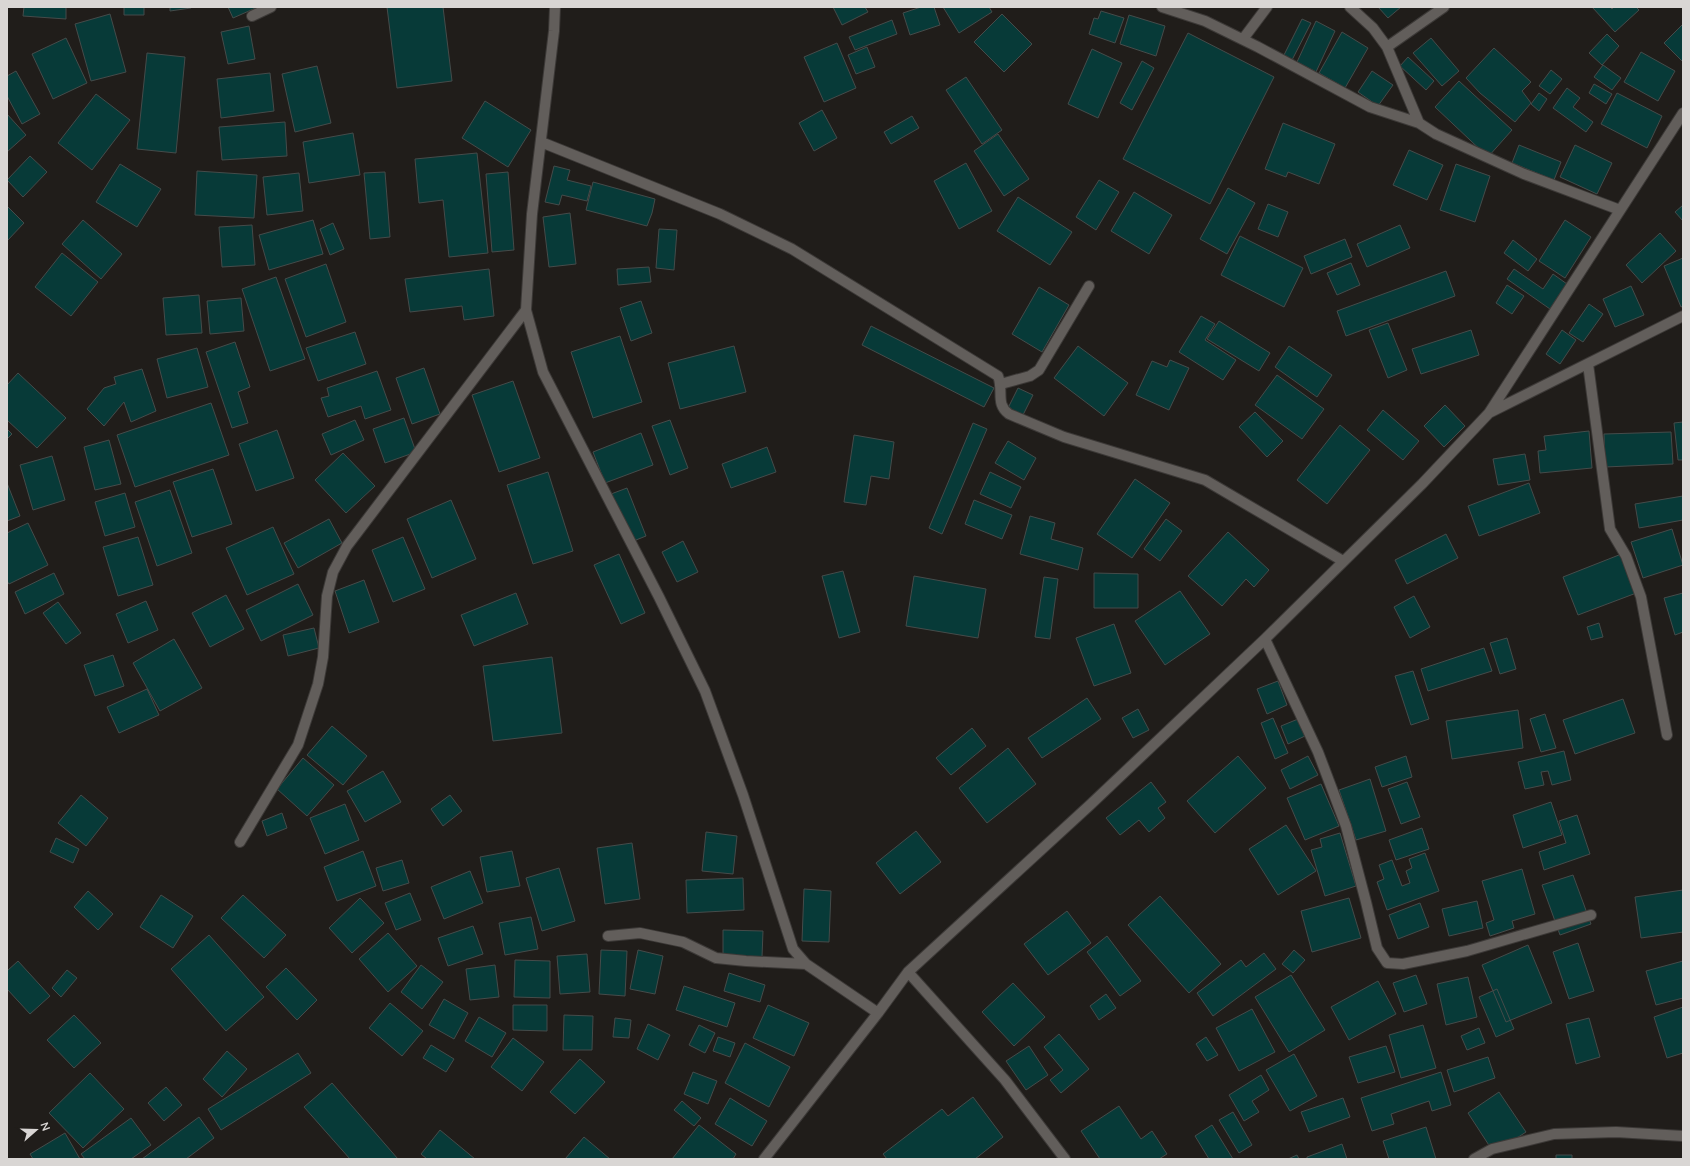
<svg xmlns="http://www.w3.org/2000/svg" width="1690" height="1166" viewBox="0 0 1690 1166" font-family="Mulish,sans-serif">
<rect width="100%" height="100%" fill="#201d1a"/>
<path fill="#073a38" stroke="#454b4a" d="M24 7H66V19L23 16Z
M124 7H144V15H124Z
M170 7H191V8L170 11Z
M228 7H258L233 18Z
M387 7H443L452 81 397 88Z
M833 7H865L868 12 842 25Z
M921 7H934L940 25 910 35 903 13Z
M943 7H989L992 12 959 33Z
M1378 7H1401L1388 18Z
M1592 7H1610L1612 9 1614 7H1636L1639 10 1615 32Z
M1101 11 1124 18 1115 43 1089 34 1094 18 1098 19Z
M110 14 126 72 91 81 75 24Z
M1002 14 1032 44 1004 72 974 42Z
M1129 15 1165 26 1156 56 1120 44Z
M1302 19 1311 23 1292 60 1284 55Z
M892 20 897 34 855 50 849 37Z
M1316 21 1335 31 1316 72 1297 62Z
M1683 24V62L1664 43Z
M249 26 255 59 228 64 221 32Z
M1342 32 1368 48 1345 88 1319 73Z
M1188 33 1274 77 1210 204 1123 159Z
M1607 34 1619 46 1602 65 1589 53Z
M66 38 87 83 53 99 32 54Z
M1431 38 1459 71 1442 86 1413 53Z
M837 43 856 88 824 102 804 57Z
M867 47 875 67 856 74 848 55Z
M1494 48 1531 82 1522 91 1531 103 1515 122 1480 93 1466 78Z
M1092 49 1122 63 1098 118 1068 104Z
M1641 52 1675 71 1658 101 1624 82Z
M147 53 185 57 176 153 137 149Z
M1408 57 1434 81 1426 90 1400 66Z
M1142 61 1154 68 1132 110 1120 103Z
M1603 65 1621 78 1612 90 1594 77Z
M317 66 331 123 295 132 282 74Z
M1551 70 1562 79 1550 94 1539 86Z
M16 71 40 114 22 124 7 96V76Z
M1372 71 1393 85 1378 106 1358 92Z
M270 73 274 111 221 118 217 79Z
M966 77 1002 130 982 144 946 90Z
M1459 81 1512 130 1488 157 1435 107Z
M1594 84 1612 94 1606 104 1589 93Z
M1567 88 1580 98 1573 107 1593 122 1586 132 1553 108Z
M1539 93 1547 99 1539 111 1531 104Z
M1617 93 1662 116 1647 148 1601 124Z
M96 94 130 120 92 170 58 143Z
M485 101 531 130 508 167 462 138Z
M822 110 837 138 814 151 799 123Z
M7 114 26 135 7 152Z
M912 116 919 128 891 144 884 132Z
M285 122 287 156 222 160 219 127Z
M1283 123 1335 144 1319 184 1288 172 1286 177 1265 169Z
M353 133 360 175 309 183 303 142Z
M998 134 1029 179 1004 196 974 151Z
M1519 145 1561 162 1554 180 1512 163Z
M1575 145 1612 163 1597 194 1560 177Z
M1409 150 1443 165 1427 200 1393 185Z
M477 153 488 253 449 257 443 200 419 203 415 159Z
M30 156 47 172 23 197 7 180Z
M966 163 992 211 959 229 934 181Z
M120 164 161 189 137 227 96 202Z
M1456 164 1490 176 1475 222 1440 210Z
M554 166 570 170 567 180 591 186 587 201 562 195 559 205 545 202Z
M197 171 257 175 254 218 195 215Z
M385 172 390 237 370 239 364 173Z
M508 172 514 250 492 252 486 174Z
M299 173 303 211 267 215 263 177Z
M1099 180 1119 192 1096 230 1076 217Z
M593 182 655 199 652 213 647 226 586 210Z
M1228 188 1255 203 1227 254 1200 239Z
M1134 192 1172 215 1149 254 1111 231Z
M1018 197 1072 232 1050 265 997 231Z
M1268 204 1288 212 1278 237 1258 229Z
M1683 205V221L1675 212Z
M7 206 24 223 7 241Z
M570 213 576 264 549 267 543 217Z
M83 220 122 254 101 279 62 244Z
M313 220 323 254 269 270 259 235Z
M1565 220 1591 237 1565 278 1539 261Z
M333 223 344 249 330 255 320 229Z
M252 225 255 265 222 267 219 227Z
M1400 225 1410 248 1367 267 1357 244Z
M659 229 677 230 674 270 656 268Z
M1660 233 1676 251 1642 283 1626 265Z
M1240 236 1303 268 1284 307 1221 275Z
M1345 239 1352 257 1311 274 1304 256Z
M1513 240 1537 259 1528 271 1504 253Z
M62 253 98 282 71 316 35 287Z
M1683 258V306L1681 307 1664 266Z
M1351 263 1360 285 1337 295 1327 273Z
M326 264 346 322 306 337 285 279Z
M649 267 651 282 618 285 617 269Z
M489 269 494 316 464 320 462 306 410 312 405 279Z
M1514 269 1543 289 1553 274 1567 284 1550 309 1507 279Z
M1446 271 1455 296 1346 336 1337 311Z
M276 277 305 359 270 371 242 289Z
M1507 285 1524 296 1512 314 1496 303Z
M1631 286 1644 315 1615 327 1603 299Z
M1039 287 1069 305 1042 352 1012 334Z
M199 295 202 333 166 335 163 298Z
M241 298 244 331 210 334 207 301Z
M641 301 652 333 631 341 620 308Z
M1589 304 1603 314 1583 342 1569 333Z
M1201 316 1215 324 1205 340 1236 360 1223 380 1179 352Z
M1219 321 1270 353 1259 371 1207 339Z
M1388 323 1407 370 1388 378 1369 330Z
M871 326 994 388 984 407 862 345Z
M1471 330 1479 355 1421 374 1412 349Z
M1562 330 1576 340 1560 364 1546 354Z
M355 332 366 364 318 381 306 348Z
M620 336 642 402 593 418 571 352Z
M235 342 250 387 238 392 248 423 232 428 206 352Z
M734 346 746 392 680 409 668 363Z
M1078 346 1128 383 1104 416 1054 378Z
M1289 346 1332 375 1317 397 1275 367Z
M197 348 208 387 167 398 157 359Z
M1170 360 1189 368 1169 410 1136 395 1152 361 1167 367Z
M424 368 440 414 412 424 396 378Z
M142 369 156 411 131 422 124 402 104 426 87 409 104 388 116 384 114 377Z
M377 371 391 410 365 419 361 406 328 417 321 398 329 396 327 388Z
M18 373 66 418 37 448 7 420V385Z
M1277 375 1324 409 1302 439 1255 405Z
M513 381 540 458 499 472 472 395Z
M1018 388 1033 395 1023 415 1008 408Z
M211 403 229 455 135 487 117 435Z
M1445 405 1465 426 1444 447 1424 426Z
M1383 410 1419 441 1403 460 1367 430Z
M1255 412 1283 441 1267 457 1239 427Z
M404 418 416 452 385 463 373 429Z
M355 420 364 440 331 455 322 434Z
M670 420 688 468 670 475 652 426Z
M1683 422V460H1678L1674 423Z
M973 423 987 429 942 534 929 528Z
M1340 425 1370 450 1327 504 1297 480Z
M7 429 12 434 7 439Z
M277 430 294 478 256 491 239 444Z
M1589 431 1592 468 1540 473 1538 451 1546 450 1544 436Z
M1671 432 1673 464 1605 467 1604 434Z
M641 433 653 465 605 483 593 452Z
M854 435 894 442 889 479 871 476 866 505 844 502Z
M109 440 121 484 95 490 84 447Z
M1008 441 1036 458 1024 480 995 463Z
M767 447 776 472 731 488 722 464Z
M343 453 375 486 346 513 315 480Z
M1525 454 1530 480 1498 485 1493 459Z
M52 456 65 500 33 510 20 465Z
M213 469 232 524 192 537 173 482Z
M548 472 573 551 533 564 507 485Z
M990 472 1021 487 1011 508 980 494Z
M1135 479 1170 503 1132 558 1097 534Z
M7 483 20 516 7 521Z
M1529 483 1540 513 1479 536 1468 506Z
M627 488 646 536 631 542 611 494Z
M170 490 192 553 157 566 135 502Z
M125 493 135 527 105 536 95 502Z
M1683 496V520L1639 528 1635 504Z
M451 500 476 559 432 578 407 519Z
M974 500 1012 515 1002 539 965 524Z
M1030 516 1055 523 1051 539 1083 548 1078 570 1020 554Z
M329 519 342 543 298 568 284 543Z
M1166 519 1182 531 1160 561 1144 549Z
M28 523 48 565 9 584 7 581V533Z
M273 527 294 574 247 595 226 548Z
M1672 529 1683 565 1643 578 1631 542Z
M1228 532 1269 570 1254 587 1246 579 1222 606 1188 576Z
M1446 534 1458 558 1407 584 1395 560Z
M138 537 153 585 118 596 103 547Z
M403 537 425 589 393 602 372 550Z
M683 541 698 572 677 582 662 552Z
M1624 553 1639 592 1578 615 1563 577Z
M619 554 645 613 621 624 594 565Z
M843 571 860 632 839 638 822 576Z
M54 573 64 594 25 614 15 592Z
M1094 573 1138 574V608H1094Z
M914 576 986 589 978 638 906 626Z
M1044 577 1058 579 1050 639 1035 637Z
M364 580 379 622 349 633 335 591Z
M298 584 313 615 261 641 246 610Z
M1180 591 1210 634 1165 665 1135 621Z
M516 593 528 624 474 646 461 615Z
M1683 593V632L1675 635 1664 598Z
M226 595 244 629 210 647 192 613Z
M1414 596 1430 627 1410 638 1394 607Z
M146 601 158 630 128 643 116 614Z
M58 602 81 633 66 644 43 613Z
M1599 623 1603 637 1591 640 1587 627Z
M1114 624 1131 673 1094 686 1076 638Z
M314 628 319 648 288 656 283 635Z
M1507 638 1516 669 1500 674 1490 643Z
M174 639 202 688 160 711 133 663Z
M1484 648 1492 671 1428 691 1421 669Z
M113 655 124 686 95 696 84 665Z
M552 657 562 733 493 741 483 666Z
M1413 671 1429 719 1411 725 1395 676Z
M1278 681 1287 705 1267 714 1257 689Z
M147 689 159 715 119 733 107 707Z
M1087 698 1101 719 1042 758 1028 738Z
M1623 699 1635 733 1575 754 1563 720Z
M1138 709 1149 730 1133 738 1122 718Z
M1518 710 1523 748 1452 759 1446 721Z
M1545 714 1556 748 1541 752 1530 719Z
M1273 718 1288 753 1275 759 1261 723Z
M1298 719 1305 736 1288 744 1281 726Z
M332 726 367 756 343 785 307 755Z
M972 728 986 746 951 775 936 758Z
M1008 748 1036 784 987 823 959 788Z
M1564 751 1571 780 1552 785 1548 771 1541 772 1544 785 1525 789 1518 762Z
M1238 756 1266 788 1215 833 1187 801Z
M1308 756 1318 775 1290 789 1281 770Z
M1406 756 1412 777 1382 787 1375 767Z
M303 758 334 785 307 816 277 789Z
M383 771 401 802 365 822 347 791Z
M1370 779 1386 831 1356 840 1339 790Z
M1151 782 1166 802 1158 808 1165 818 1149 832 1139 820 1120 835 1106 818Z
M1407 782 1420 817 1401 824 1388 789Z
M1321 784 1339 826 1305 840 1287 798Z
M81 795 108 818 86 846 58 823Z
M450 795 462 811 443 826 431 809Z
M1551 802 1562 835 1523 848 1513 815Z
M345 804 359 840 325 854 310 818Z
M282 813 287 828 267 836 262 821Z
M1577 815 1590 854 1544 870 1539 852 1566 843 1559 821Z
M1286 825 1316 871 1278 895 1249 849Z
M1422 828 1429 849 1396 860 1389 840Z
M916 831 941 862 900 894 876 863Z
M706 832 737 836 733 874 702 871Z
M1340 833 1356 886 1325 896 1311 850 1322 847 1320 839Z
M56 838 79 849 73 863 50 852Z
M632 843 640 899 605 904 597 848Z
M363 851 376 886 337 901 324 867Z
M512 851 520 886 487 892 480 857Z
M1425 853 1439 891 1387 910 1377 882 1384 879 1379 865 1392 860 1402 886 1410 883 1406 871 1412 868 1409 859Z
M402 860 409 883 383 891 376 868Z
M559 868 575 921 542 931 526 878Z
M1522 869 1535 914 1512 921 1514 928 1490 936 1486 923 1494 920 1482 881Z
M470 871 483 903 444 919 431 887Z
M1573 875 1591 924 1560 935 1542 885Z
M743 878 744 910 687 913 686 880Z
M804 889 831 891 829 942 802 941Z
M1683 890V932L1641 938 1635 897Z
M88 891 113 914 98 930 74 907Z
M410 893 421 920 396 930 385 903Z
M161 895 193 916 173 948 140 927Z
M243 895 286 935 264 958 221 918Z
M1160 896 1221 964 1189 993 1128 925Z
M360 898 384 923 352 953 329 928Z
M1349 898 1361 938 1312 952 1301 911Z
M1477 901 1483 928 1449 936 1442 909Z
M1420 903 1429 927 1398 939 1389 915Z
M1067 911 1091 943 1048 975 1024 944Z
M531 917 538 949 505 955 499 923Z
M473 926 483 954 448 966 438 938Z
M723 930 763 931 762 957 723 956Z
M388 933 417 966 388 992 359 959Z
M209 935 264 997 226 1031 171 969Z
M1107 936 1141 981 1120 996 1087 952Z
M1578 943 1594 991 1569 999 1553 952Z
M1528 945 1552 1003 1506 1022 1482 965Z
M601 950 627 951 625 996 599 994Z
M638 950 663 956 655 994 630 989Z
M1294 950 1305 960 1293 973 1282 964Z
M1264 953 1276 969 1213 1016 1197 993 1241 960 1246 967Z
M587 954 590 992 560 994 557 956Z
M515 960 550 961V998L514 997Z
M18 961 50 996 30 1014 7 989V971Z
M1683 961V998L1656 1005 1646 971Z
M421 965 443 982 422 1009 401 992Z
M495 965 499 997 470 1000 466 969Z
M286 968 317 1000 297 1020 266 987Z
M67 970 77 978 61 997 52 988Z
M729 973 765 985 760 1002 724 991Z
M1291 975 1325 1030 1289 1052 1255 997Z
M1416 975 1427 1004 1404 1012 1393 983Z
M1468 977 1477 1017 1446 1025 1437 984Z
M1378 981 1396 1014 1349 1040 1331 1007Z
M1013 983 1045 1017 1014 1046 982 1012Z
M684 986 735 1003 727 1027 676 1010Z
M1497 989 1514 1029 1496 1037 1479 997Z
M1106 994 1116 1008 1099 1020 1090 1006Z
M444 999 468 1013 454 1039 429 1025Z
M390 1003 423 1031 402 1056 369 1028Z
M513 1005H547V1031L513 1030Z
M768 1005 809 1023 794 1056 753 1038Z
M1683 1007V1053L1667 1058 1654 1017Z
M1252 1009 1275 1052 1239 1071 1216 1028Z
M74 1015 101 1043 74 1068 47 1040Z
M564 1015 593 1016 592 1050H563Z
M479 1017 506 1033 492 1057 465 1041Z
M615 1018 631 1020 629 1038 613 1037Z
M1589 1018 1600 1057 1576 1064 1566 1024Z
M648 1024 670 1035 658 1060 637 1049Z
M699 1025 715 1033 705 1053 689 1045Z
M1423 1025 1436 1068 1401 1078 1389 1035Z
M1479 1028 1485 1043 1467 1050 1461 1036Z
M1059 1034 1089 1069 1061 1093 1050 1080 1063 1070 1044 1047Z
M718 1037 735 1043 730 1057 713 1051Z
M1206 1037 1218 1055 1207 1061 1196 1044Z
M513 1038 544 1062 522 1091 491 1067Z
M745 1043 790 1067 769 1107 725 1083Z
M431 1045 454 1059 446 1072 423 1058Z
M1029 1046 1048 1075 1026 1090 1006 1061Z
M1386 1046 1395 1072 1358 1083 1349 1057Z
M227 1051 247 1069 222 1097 203 1079Z
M298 1053 311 1073 221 1130 208 1109Z
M1294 1054 1317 1096 1290 1111 1266 1070Z
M1488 1057 1495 1078 1454 1092 1447 1070Z
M580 1059 605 1082 575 1114 550 1092Z
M693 1072 717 1081 708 1104 684 1094Z
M1441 1072 1451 1105 1432 1111 1429 1101 1391 1114 1394 1124 1372 1131 1361 1098Z
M90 1073 124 1109 83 1148 49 1113Z
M1261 1075 1269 1090 1252 1101 1259 1112 1244 1121 1229 1095Z
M332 1083 398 1159H350L304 1107Z
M166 1087 182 1105 164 1121 148 1103Z
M1499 1092 1526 1132 1494 1153 1468 1113Z
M973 1097 1003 1137 975 1159H887L883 1154 942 1109 948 1116Z
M730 1098 767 1121 752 1146 715 1124Z
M1343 1098 1350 1117 1309 1132 1301 1112Z
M682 1101 701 1118 694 1126 674 1110Z
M1119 1106 1141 1139 1152 1131 1167 1154 1159 1159H1100L1081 1131Z
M1233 1112 1252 1145 1239 1153 1219 1120Z
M199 1117 214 1138 186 1159H142Z
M131 1118 151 1145 131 1159H85L81 1154Z
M699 1125 736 1154 733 1159H672Z
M1212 1125 1233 1159H1209L1195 1136Z
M1426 1127 1436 1159H1389L1383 1141Z
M440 1130 475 1159H427L421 1154Z
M65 1133 80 1159H33L30 1154Z
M584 1137 610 1159H565Z
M1342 1144 1347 1159H1307V1157Z
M1297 1155 1299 1159H1288Z
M1556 1155H1572V1159H1556Z"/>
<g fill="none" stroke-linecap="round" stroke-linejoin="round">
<defs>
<path id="street" d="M555 7 554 31 532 214 526 310 543 372 659 597 705 691 743 795 793 949 806 964 878 1013
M1162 7 1205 21 1258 47 1370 107 1419 123
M1350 7 1373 28 1387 47 1419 123 1436 134 1524 174 1620 210
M252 16 271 7
M1243 39 1267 7
M1387 47 1444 7
M541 142 720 214 792 249 998 376C1004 391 995 404 1009 414L1064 437 1205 480 1343 561
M1588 364 1610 529 1626 556 1641 597 1667 735
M1001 384 1030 376 1039 370 1089 286
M1489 413 1683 316
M1265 639 1318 752 1346 826 1366 902 1377 948 1387 963 1403 964 1467 951 1591 915
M240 842 298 745 318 684 323 657 327 596 333 572 347 546 526 310
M608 936 640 933 683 942 716 958 746 961 806 964
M908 972 1005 1080 1065 1159
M764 1159 878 1013 908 972 1091 804 1265 639 1422 484 1489 413 1683 113
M1474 1159 1492 1149 1554 1134 1616 1132 1683 1136"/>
</defs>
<use href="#street" stroke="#3c3937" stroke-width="12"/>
<use href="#street" stroke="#625e5b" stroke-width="10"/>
</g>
<rect width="1690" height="1166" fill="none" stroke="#d9d6d4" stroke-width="16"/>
<g transform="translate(36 1130) rotate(70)" stroke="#201d1a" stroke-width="3" paint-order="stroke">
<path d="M0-3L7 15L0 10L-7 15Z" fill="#d9d6d4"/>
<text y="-6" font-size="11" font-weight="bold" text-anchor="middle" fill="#d9d6d4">N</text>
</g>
</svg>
